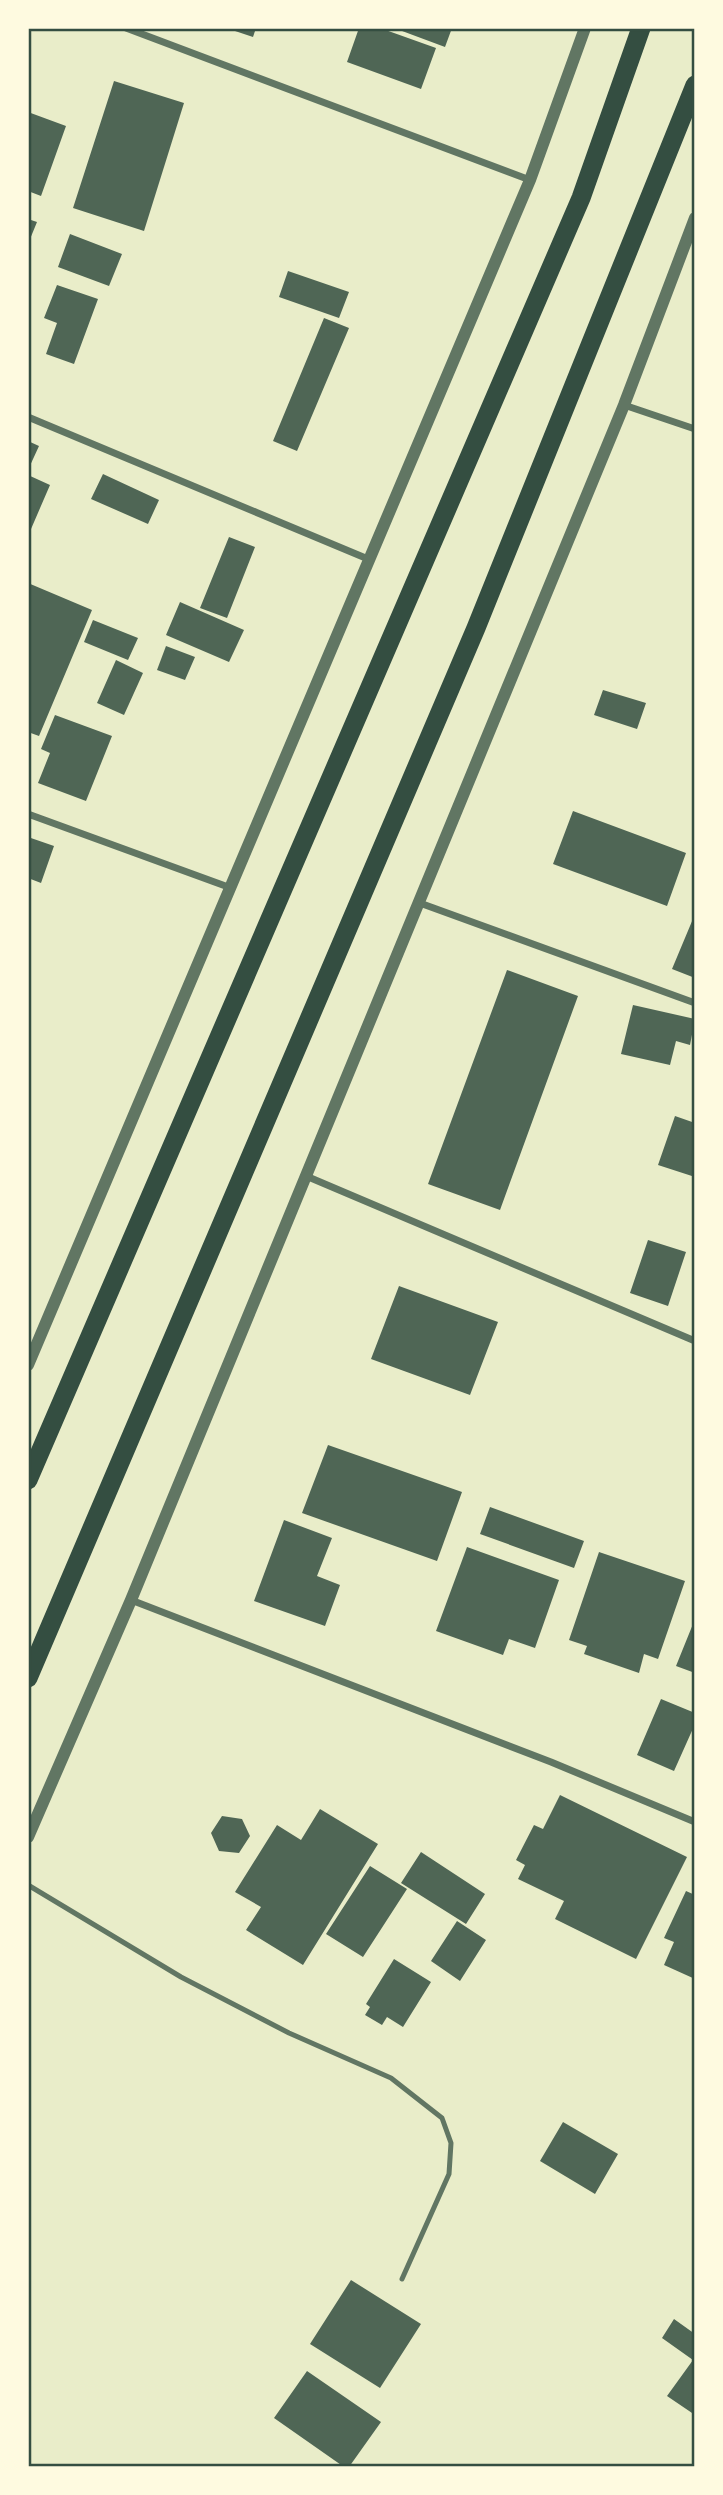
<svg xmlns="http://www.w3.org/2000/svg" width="723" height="2495" viewBox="0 0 723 2495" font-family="'Titillium Web',sans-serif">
<rect width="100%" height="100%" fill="#e9edc9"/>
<path fill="#4f6655" d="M226 28H256L253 37Z
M359 28H380L436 48 421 89 347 62Z
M394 28H452L445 47Z
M114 81 184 103 144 231 73 208Z
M28 112 66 126 41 196 28 191Z
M28 219 37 222 28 244Z
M70 234 122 254 109 286 58 267Z
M288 271 349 292 339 318 279 297Z
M57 285 98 299 74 364 46 354 57 323 44 318Z
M324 318 349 328 297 451 273 441Z
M28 441 39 446 28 470Z
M103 474 159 500 148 524 91 499Z
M28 475 50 485 28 536Z
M229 537 255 547 227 618 200 608Z
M28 583 92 610 39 736 28 732Z
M180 602 244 630 229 662 166 635Z
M93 620 138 638 128 660 84 642Z
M166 646 195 657 185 680 157 670Z
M116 660 143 673 124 715 97 703Z
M603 690 646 703 637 729 594 715Z
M55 715 112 736 86 801 38 783 50 753 41 749Z
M573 811 686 853 667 906 553 864Z
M28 837 54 846 41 883 28 878Z
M695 914V978L672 969Z
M507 970 578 996 500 1210 428 1184Z
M633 1005 695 1019 690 1045 676 1041 670 1065 621 1054Z
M675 1116 695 1123V1177L658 1165Z
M648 1240 686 1252 668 1306 630 1293Z
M399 1286 498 1322 470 1395 371 1359Z
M328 1445 462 1492 437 1561 302 1513Z
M490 1507 584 1541 574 1568 480 1534Z
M284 1520 332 1538 317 1576 340 1585 325 1626 254 1601Z
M467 1547 559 1580 535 1648 509 1639 503 1655 436 1631Z
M599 1552 685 1581 658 1659 644 1654 639 1673 584 1654 587 1646 569 1640Z
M695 1619V1673L676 1666Z
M661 1699 695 1713V1724L674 1771 637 1755Z
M560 1795 687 1857 636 1959 555 1919 564 1901 518 1879 525 1865 516 1860 534 1825 543 1829Z
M320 1809 378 1844 303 1965 246 1930 261 1907 235 1892 277 1825 301 1840Z
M222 1816 242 1819 250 1836 239 1853 219 1851 211 1833Z
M421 1852 485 1894 466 1924 401 1883Z
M370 1866 407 1889 363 1957 326 1934Z
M686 1891 695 1895V1979L664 1965 674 1942 664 1938Z
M457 1921 486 1940 460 1981 431 1961Z
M394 1959 431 1982 403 2027 387 2017 382 2025 365 2015 370 2007 366 2004Z
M563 2122 618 2154 595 2194 540 2161Z
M351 2280 421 2324 380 2388 310 2344Z
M674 2319 695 2334V2415L667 2396 693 2360 662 2338Z
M307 2371 381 2422 349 2467H344L274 2418Z"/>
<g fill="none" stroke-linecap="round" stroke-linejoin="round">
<path stroke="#617663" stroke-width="5" d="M28 1885 181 1977 289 2033 391 2078 442 2118 451 2143 449 2174 402 2279"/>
<path stroke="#617663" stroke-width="7" d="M126 28 530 180
M624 405 695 429
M28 417 368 559
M28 814 231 888
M417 902 695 1003
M306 1176 695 1341
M131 1600 551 1762 695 1822"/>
<path stroke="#617663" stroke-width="12" d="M28 1365 530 180 585 28
M28 1837 131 1600 624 405 695 218"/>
<path stroke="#344e41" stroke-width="19" d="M28 1480 581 198 641 28
M28 1678 476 628 695 85"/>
</g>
<rect width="723" height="2495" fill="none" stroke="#fefae0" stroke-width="60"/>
<rect x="30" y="30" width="663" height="2435" fill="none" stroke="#344e41" stroke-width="2.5"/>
</svg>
